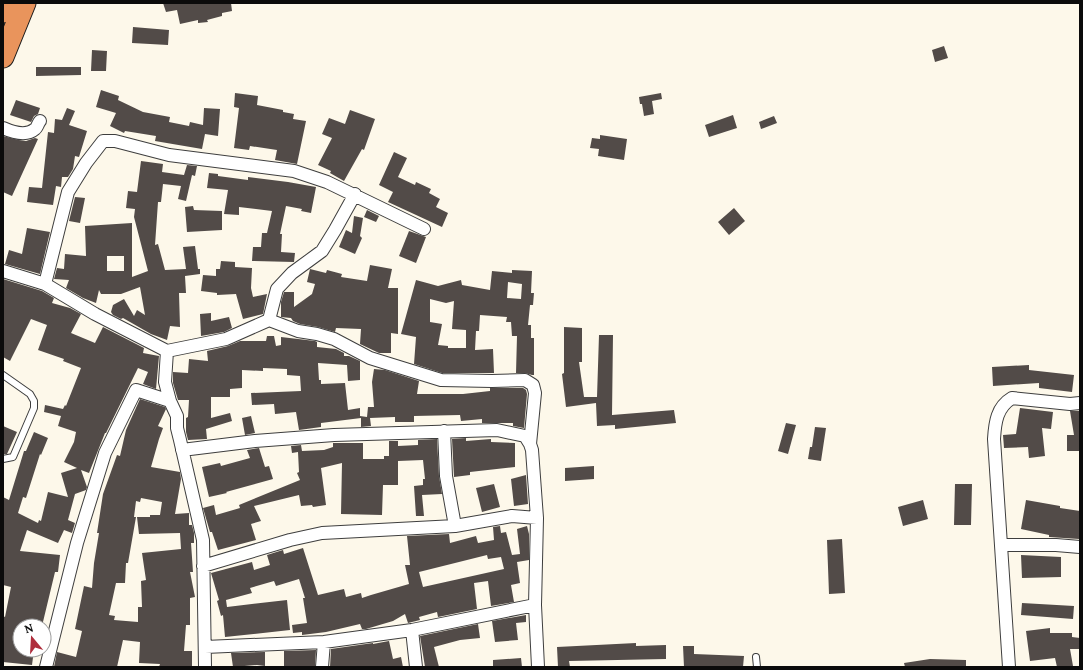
<svg xmlns="http://www.w3.org/2000/svg" width="1083" height="670" viewBox="0 0 1083 670" font-family="Lora,serif">
<rect width="100%" height="100%" fill="#fdf8ea"/>
<path fill="#524b48" fill-rule="evenodd" d="M163 3H231L232 11 222 13V16L207 20 208 22 198 23V20L180 24 177 10 166 12Z
M133 27 169 30 168 45 132 43Z
M944 46 948 58 935 62 932 50Z
M92 50 107 51 106 71H91Z
M36 67H81V75L36 76Z
M101 90 119 96 118 100 143 112 170 117 169 122 189 126 190 122 203 125 204 108 220 109 218 136 205 134 202 149 155 141 156 136 125 131 124 133 110 126 116 113 96 107Z
M235 93 258 96 257 105 283 110V112L294 114 293 119 306 121 297 164 275 160 277 150 250 146 249 150 234 148 239 108 234 107Z
M661 93 662 99 652 101 654 114 644 116 642 104H640L639 97Z
M16 100 40 108 38 114 34 116 31 122 10 115Z
M67 108 75 111 69 125 87 131 79 157 75 156 73 169 68 177H62L61 187 56 186 53 205 27 202 29 187 42 188 48 132 54 133 55 119 62 120Z
M350 110 375 119 364 150 362 149 344 181 330 173 331 171 318 165 332 138 322 134 329 118 345 124Z
M733 115 737 128 709 137 705 125Z
M774 116 777 123 761 129 759 122Z
M600 135 627 139 624 160 598 156 599 149 590 148 592 138 600 139Z
M3 136 19 140 26 141 35 138 38 139 12 196 3 192Z
M394 152 407 158 398 177 415 185 416 182 431 189 429 193 440 199 436 207 448 213 442 227 388 202 393 192 379 185Z
M141 161 163 164 162 172 184 175 187 165 197 166 195 176 192 175 186 201 178 199 181 186 163 184 161 202H158L155 245 158 244 165 270 186 269 183 247 195 246 198 269H200V274L185 276 186 293H179L180 327 170 326 167 340 151 334 123 318 121 319 113 315 111 312 113 305 124 299 134 316 137 310 145 315 140 287 121 294H101L99 290 96 303 83 298 66 288 69 280 54 279 57 268 64 269 65 254 86 256 85 226 132 223V277L148 271 134 217 135 209 126 208 128 191 137 192ZM107 256H124V271H107Z
M209 173 218 174V176L248 180V177L288 182 316 187 311 213 301 211 302 209 286 206 280 234H282L281 252 295 253 294 262 252 261 253 247H261L262 233H267L272 211 239 207V215L224 214 228 190 207 188Z
M75 197 85 198 80 223 69 221Z
M193 206 194 210 222 211V230L187 232 185 207Z
M734 208 745 221 729 235 718 222Z
M367 210 379 216 376 222 364 217Z
M354 216 363 218 360 236 362 238 355 254 339 247 346 230 352 233Z
M27 228 50 232 40 274 5 264 9 250 22 254Z
M409 231 426 237 416 263 399 256Z
M221 261 235 262V267L252 268 251 288 253 297 267 294 263 314 243 319 236 294 217 295V293L201 291 203 275 216 276V269H220Z
M370 265 392 269 388 288H398V334L391 333V353H379L360 344 361 329 336 328 335 332 318 327 300 324 293 321 291 318 281 317V302L284 292H294V307L312 294 315 284 307 282 310 269 326 273 327 270 342 274 341 277 367 281Z
M512 270 532 271 531 293H534L533 305H530L528 325H531V338H534V375H532L525 373H516L517 336H512L511 322H506L507 317 480 315 479 331H476L475 350 493 349 494 373H442L414 364 416 337 401 334 416 280 438 286 461 280 462 285 490 290 492 271 512 273ZM508 282 522 284 521 299 507 298ZM430 299 446 303 454 301 452 329 466 330V348H448V346L438 345 442 324 430 322Z
M3 279 42 291 54 298 52 303 70 308 81 314 71 333 95 343 103 327 144 348 143 353 159 356 156 389 143 384 148 372 138 368 106 433H105L89 473 81 470 87 487 86 490 75 494 68 520 75 523 72 533 64 530 58 543 27 530 20 551 60 555 58 572H55L42 626H20V650H34L32 665 3 662V616L5 617 11 587 3 585V497L9 500 24 451H26L34 432 48 438 41 455 40 454 26 498 23 497 18 513 38 523 39 520 41 521 48 492 68 497 61 473 77 468 64 462 74 442 76 432 58 426 61 416 44 412 45 405 63 409 65 405 66 406 81 368 63 361 64 359 38 350 47 325 31 319 10 361 3 357Z
M211 313V321L229 317 232 328 224 332 201 336 200 314Z
M564 327 582 328V362H579L584 397H597L599 335H613L612 415 674 410 676 423 615 429V425L597 426 596 403 566 407 562 374 564 373Z
M267 336H274L276 346 281 345V337L315 341 317 342V347L336 349 344 353V356H349L360 361V380L348 381 347 365 318 363 319 380H321V384L345 383 348 410 360 408V416L367 417 368 407H374L372 382 374 369 385 370 419 381 417 394H463L490 391V388H523L526 390 527 394 524 428 513 426V423H482V419L461 421 460 415 414 416V422H395V417L370 418 371 426 361 427V418L321 423V427L299 430 296 412 275 414 274 404 252 405 251 393 301 391 300 376 287 375V369L263 368V371L242 370V388L230 389V397H211V418L230 413 232 421 206 429 207 439 188 440 186 432V418L188 417 189 400H178L173 383V372L188 373 189 359 208 361 207 351 228 346 240 341H266Z
M1029 365V370L1074 375 1072 392 1039 388V383L993 386 992 367Z
M140 399 165 407 166 409 158 426 163 428 159 439 151 467 180 472 181 479 175 514 189 513V525H192L194 533V543H191L193 572H190L195 597 190 598V625H186L184 651H192V667H159L160 664 139 663 140 642 123 640 117 667H54L57 652 76 657 82 631 75 629 84 586 92 588 94 563 99 533H97L103 494 117 455 120 456 126 430ZM141 498 162 502 160 515H150V517H137L139 534 180 533 181 549 142 553 146 580 141 581 142 607H138V622L114 620 115 616 109 615 116 583H125L126 563H128L136 517H134L136 501 140 502Z
M1020 408 1053 412 1051 429 1042 428 1045 456 1029 458 1028 447 1004 448 1003 435 1016 434Z
M1070 411H1080V451H1067V435H1074Z
M251 416 255 433 245 435 242 418Z
M786 423 796 425 788 454 778 451Z
M3 426 17 432 7 454H3Z
M815 427 826 428 821 461 808 459 810 447H812Z
M466 438V441L491 439V442L515 443V467L470 472V475L454 477 452 439Z
M437 439 439 476 442 494 422 495 424 516H416L414 486 423 485V479H425L423 460 398 461V485H383L382 515 341 514 342 463 321 468 326 505 313 507 312 505 301 506 299 495 254 506 261 521 251 524 256 540 218 550 212 532H210L203 508 214 505 216 515 240 508 239 505 300 480 297 473 299 472 298 452 292 453 291 446 301 445 302 451 324 450 333 447V443H363V459H384V456H389V441H398V446L418 445V440Z
M259 448 265 467 269 466 273 479 226 492 227 493 209 497 202 467 220 463 221 466 250 458 247 450Z
M594 466V479L565 481V468Z
M526 475 528 504 514 506 511 479Z
M494 484 500 507 482 512 476 488Z
M955 484H972L971 525H954Z
M923 500 928 519 903 526 898 507Z
M1026 500 1060 506V508L1080 511 1079 539 1049 537V535L1021 529Z
M500 526 501 533 506 532 512 555 520 554 517 529 527 526 529 534V560L517 562 520 583 511 585 514 602 491 606 488 581 474 583 477 609 438 617 437 612 419 617 420 620 408 623 405 614 393 621 366 629H362L360 624 326 632 302 635V632L293 633 292 625 307 623 303 598H305L299 579 276 586 274 581 250 588 252 593 226 600 227 607 287 600 290 630 225 637 223 615 221 616 217 601 219 600 211 573 252 562 254 570 270 565 267 555 283 550 284 554 303 548 318 595 344 589 346 597 361 593 362 598 371 595 409 584 405 565H410L407 536 449 534 450 543 476 536 478 543 494 540 493 527ZM487 555 488 559 501 557 504 569 423 587 419 572Z
M842 539 845 593 829 594 827 540Z
M1021 555 1061 557V577L1022 578Z
M1022 603 1074 606 1073 619 1021 615Z
M526 615V622L516 623 518 640 495 642 492 621Z
M478 624 480 638 460 640 434 647 439 667H425L420 636Z
M1050 628V633H1072V637L1080 638V649H1070L1073 666 1057 667 1055 658 1030 661 1026 631Z
M389 641 393 659 401 657 403 667H330L331 649 373 643V644Z
M636 643V646L666 645V659L569 661 570 667H558L557 647Z
M683 646H694V654L744 656 743 667H684Z
M316 650 315 667H284V651Z
M265 652V666L257 665 233 667 231 653Z
M521 658 522 667H493V660Z
M930 659 966 660V667H905L904 663Z"/>
<g fill="none" stroke-linecap="round" stroke-linejoin="round">
<defs>
<path id="lane" d="M3 375 30 394 34 401V408L13 457 3 459
M756 657 757 667"/>
<path id="street" d="M3 128C12 132 26 137 35 129 37 128 38 123 40 121
M3 271 45 284 95 314 167 351 226 339 269 320 298 331 317 334 334 339 370 358 441 380 492 381 525 380 533 385 535 393 530 444
M45 284 68 192 86 163 103 141H115L169 155 294 171 327 182 424 229
M269 320 277 289 292 273 322 251 335 230 355 194
M167 351 165 382 170 401 177 416V428L180 440 203 540 205 667
M444 431 446 476 455 526
M182 450 255 441 334 435 497 430 525 436 530 444 532 450 537 518 535 605 538 667
M1001 545H1056L1080 547
M203 566 290 540 322 533 455 526 512 516 537 518
M412 630 416 667
M205 647 324 642 412 630 535 605
M46 667 77 543 105 453 136 390 170 401
M322 667 324 642
M1009 667 994 439C995 422 997 407 1012 398L1070 404 1080 403"/>
<path id="highway" d="M3 12 7 3
M3 57 25 3"/>
</defs>
<use href="#lane" stroke="#3e3e3e" stroke-width="8"/>
<use href="#street" stroke="#3e3e3e" stroke-width="14"/>
<use href="#highway" stroke="#1c1c1c" stroke-width="23"/>
<use href="#lane" stroke="#fff" stroke-width="6"/>
<use href="#street" stroke="#fff" stroke-width="12"/>
<use href="#highway" stroke="#e9945c" stroke-width="21"/>
</g>
<rect width="1083" height="670" fill="none" stroke="#0b0b0b" stroke-width="8"/>
<g transform="translate(32 638) rotate(342)"><circle r="19" fill="#ffffff" stroke="#9d9d9d"/>
<path d="M0-3L7 15L0 10L-7 15Z" fill="#af2e3c"/>
<text y="-6" font-size="11" font-weight="bold" text-anchor="middle" fill="#0b0b0b">N</text>
</g>
</svg>
